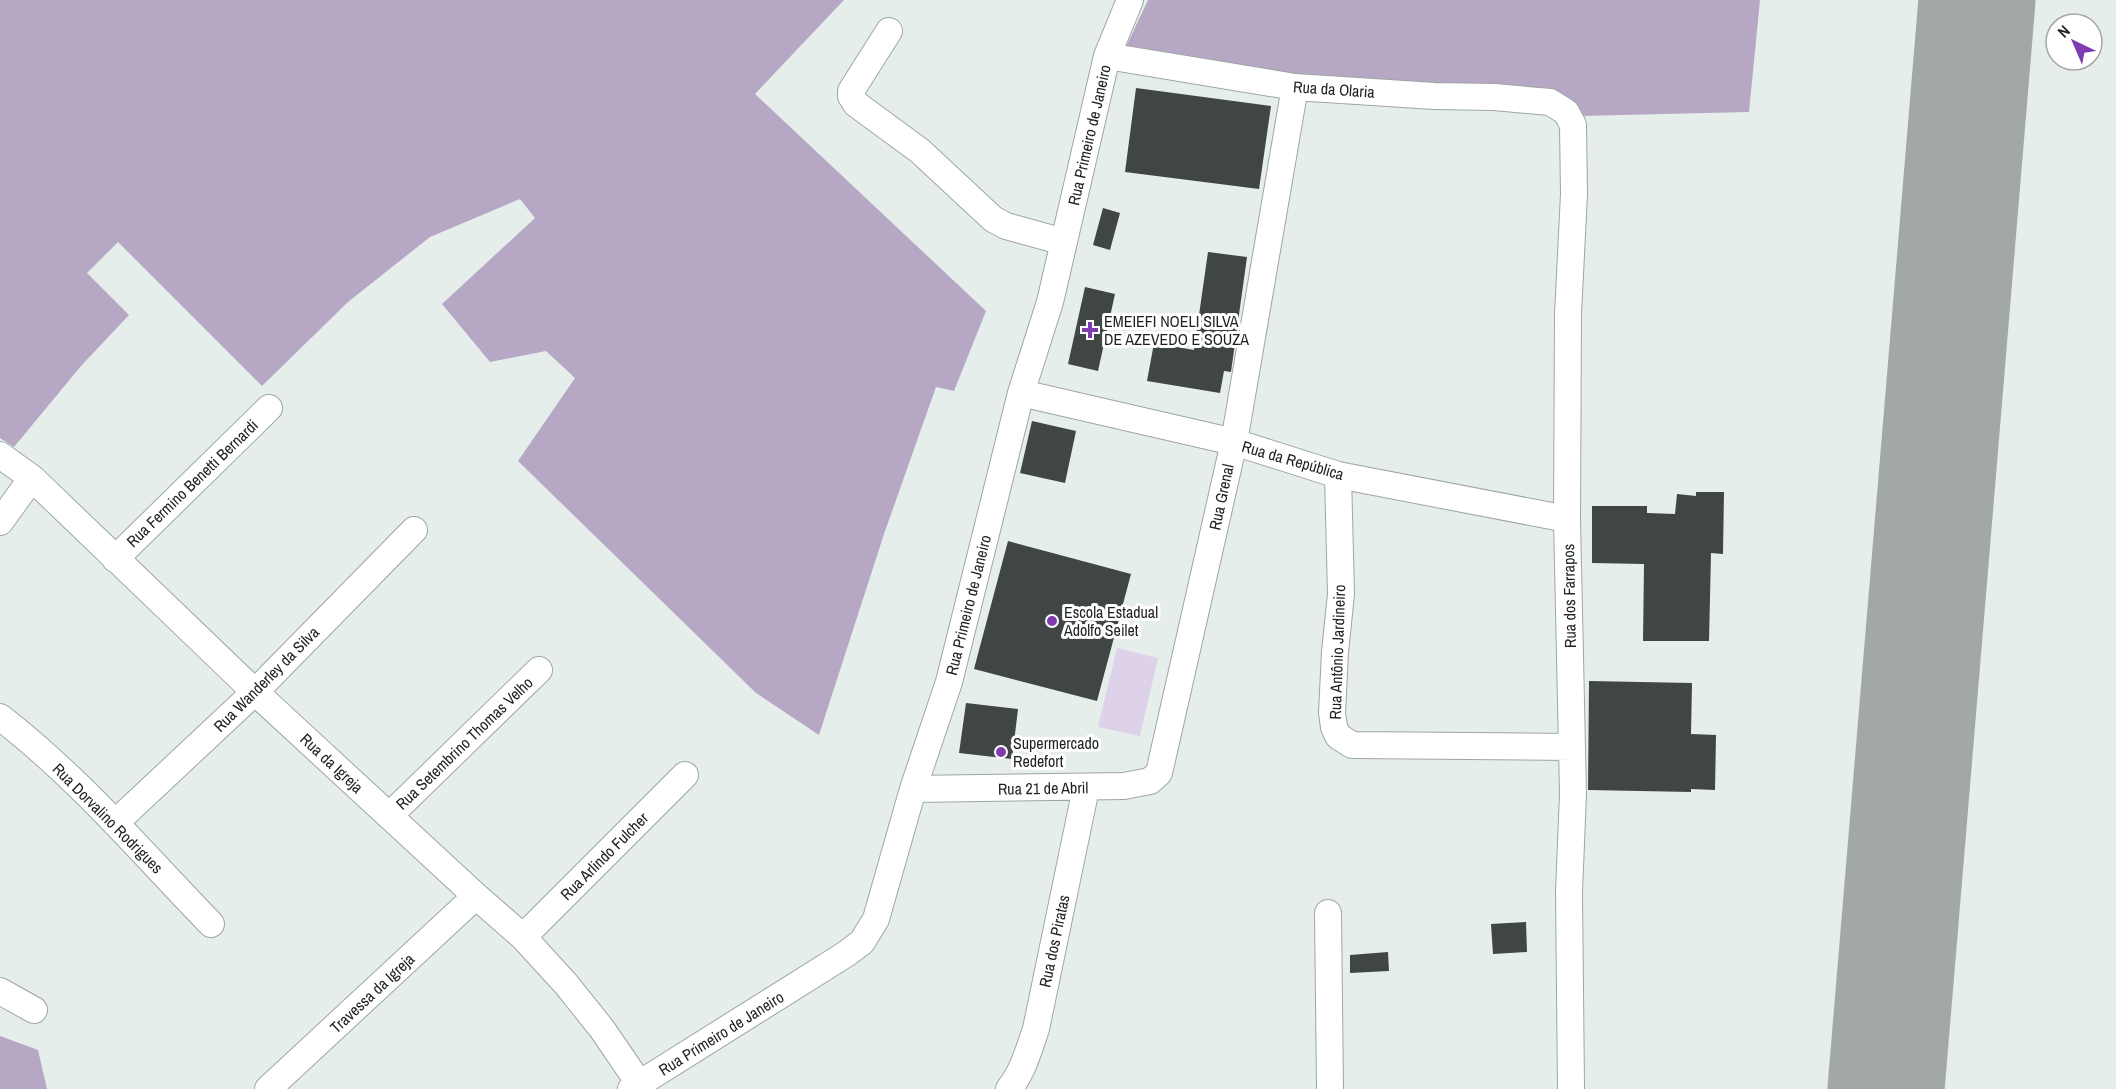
<svg xmlns="http://www.w3.org/2000/svg" width="2116" height="1089" viewBox="0 0 2116 1089" font-family="'Archivo Narrow',sans-serif">
<rect width="100%" height="100%" fill="#e6eeeb"/>
<path fill="#ddd2ea" d="M1117 648 1158 658 1140 736 1098 727Z"/>
<path fill="#b6a8c5" d="M0 0H844L755 94 986 311 954 391 936 387 884 534 819 735 756 693 518 461 575 378 546 351 490 362 442 304 535 218 520 199 430 237 348 302 262 386 118 242 87 273 129 315 81 366 14 447 0 438Z
M1148 0H1760L1749 112 1580 116 1124 51Z
M0 1036 38 1050 47 1089H0Z"/>
<g fill="none" stroke-linecap="round" stroke-linejoin="round">
<path stroke="#a2a8a6" stroke-width="117" d="M1886 1089 1977 0"/>
</g>
<path fill="#3f4644" d="M1136 88 1271 106 1259 189 1125 172Z
M1103 208 1120 213 1110 250 1093 245Z
M1208 252 1247 257 1231 372 1224 371 1220 393 1147 381 1154 343 1194 350Z
M1085 287 1115 294 1098 371 1068 364Z
M1032 421 1076 431 1065 483 1020 473Z
M1696 492H1724L1723 554 1711 553 1709 641H1643L1644 564 1592 563V506H1647V513L1675 514 1677 494 1696 496Z
M1008 541 1131 574 1097 701 974 669Z
M1589 681 1692 683 1691 734 1716 735 1715 790 1691 789V792L1588 790Z
M966 703 1018 709 1012 759 959 753Z
M1526 922 1527 952 1493 954 1491 924Z
M1388 952 1389 971 1350 973V955Z"/>
<g fill="none" stroke-linecap="round" stroke-linejoin="round">
<defs>
<path id="minor" d="M889 31 851 91V96L856 104 920 151 993 219 1006 226 1064 242
M1107 56 1295 87 1434 96 1494 97 1550 102 1566 112 1573 125 1574 194 1568 314 1567 519 1573 794 1569 892 1571 1089
M1021 393 1234 442 1338 475 1567 519
M0 455 32 478 255 692 476 896 523 937 566 984 602 1029 643 1089
M1338 475 1341 594 1335 652 1332 713 1334 727 1338 736 1352 745 1572 747
M0 522 32 478
M115 559 269 408
M0 717C78 777 143 854 211 924
M913 789 1124 786 1150 781 1159 773 1234 442 1295 87
M389 816 539 670
M115 823 255 692 414 530
M1328 913 1330 1089
M523 937 685 775
M0 991 34 1010
M268 1089 476 896
M631 1089 846 954 862 942 876 919 913 789 949 682 1021 393 1050 302 1107 56 1130 0
M1009 1089C1023 1072 1029 1049 1036 1029L1086 788"/>
</defs>
<use href="#minor" stroke="#9ea6a4" stroke-width="28"/>
<use href="#minor" stroke="#fff" stroke-width="26"/>
</g>
<g fill="#7f3cb0" stroke="#fff" stroke-width="2">
<path d="M1087 321h6v6h6v6h-6v6h-6v-6h-6v-6h6z"/>
<circle cx="1052" cy="621" r="6"/>
<circle cx="1001" cy="752" r="6"/>
</g>
<g text-anchor="middle" stroke-width="6" stroke-linejoin="round" paint-order="stroke">
<g font-size="16" fill="#1f2121" stroke="#fff">
<text transform="translate(1334 89) rotate(4)" y="6">Rua da Olaria</text>
<text transform="translate(1089 135) rotate(-77)" y="6">Rua Primeiro de Janeiro</text>
<text transform="translate(1293 460) rotate(16)" y="6">Rua da República</text>
<text transform="translate(192 483) rotate(-44)" y="6">Rua Fermino Benetti Bernardi</text>
<text transform="translate(1221 497) rotate(-78)" y="6">Rua Grenal</text>
<text transform="translate(1569 596) rotate(-91)" y="6">Rua dos Farrapos</text>
<text transform="translate(968 605) rotate(-76)" y="6">Rua Primeiro de Janeiro</text>
<text transform="translate(1337 652) rotate(-88)" y="6">Rua Antônio Jardineiro</text>
<text transform="translate(266 679) rotate(-45)" y="6">Rua Wanderley da Silva</text>
<text transform="translate(464 743) rotate(-44)" y="6">Rua Setembrino Thomas Velho</text>
<text transform="translate(332 763) rotate(43)" y="6">Rua da Igreja</text>
<text transform="translate(1043 788) rotate(-1)" y="6">Rua 21 de Abril</text>
<text transform="translate(108 818) rotate(45)" y="6">Rua Dorvalino Rodrigues</text>
<text transform="translate(604 856) rotate(-45)" y="6">Rua Arlindo Fulcher</text>
<text transform="translate(1054 941) rotate(-78)" y="6">Rua dos Piratas</text>
<text transform="translate(372 993) rotate(-43)" y="6">Travessa da Igreja</text>
<text transform="translate(721 1033) rotate(-32)" y="6">Rua Primeiro de Janeiro</text>
</g>
<g font-size="16" fill="#1f2121" stroke="#fff" text-anchor="start">
<text x="1104" y="327">EMEIEFI NOELI SILVA<tspan x="1104" dy="18">DE AZEVEDO E SOUZA</tspan></text>
<text x="1064" y="618">Escola Estadual<tspan x="1064" dy="18">Adolfo Seilet</tspan></text>
<text x="1013" y="749">Supermercado<tspan x="1013" dy="18">Redefort</tspan></text>
</g>
</g>
<g transform="translate(2074 42) rotate(316)"><circle r="28" fill="#ffffff" stroke="#a5a6a6" stroke-width="1.5"/>
<path d="M0-4.5L10 22L0 15L-10 22Z" fill="#7f3cb0"/>
<text y="-9" font-size="16" font-weight="bold" text-anchor="middle" fill="#1f2121">N</text>
</g>
</svg>
